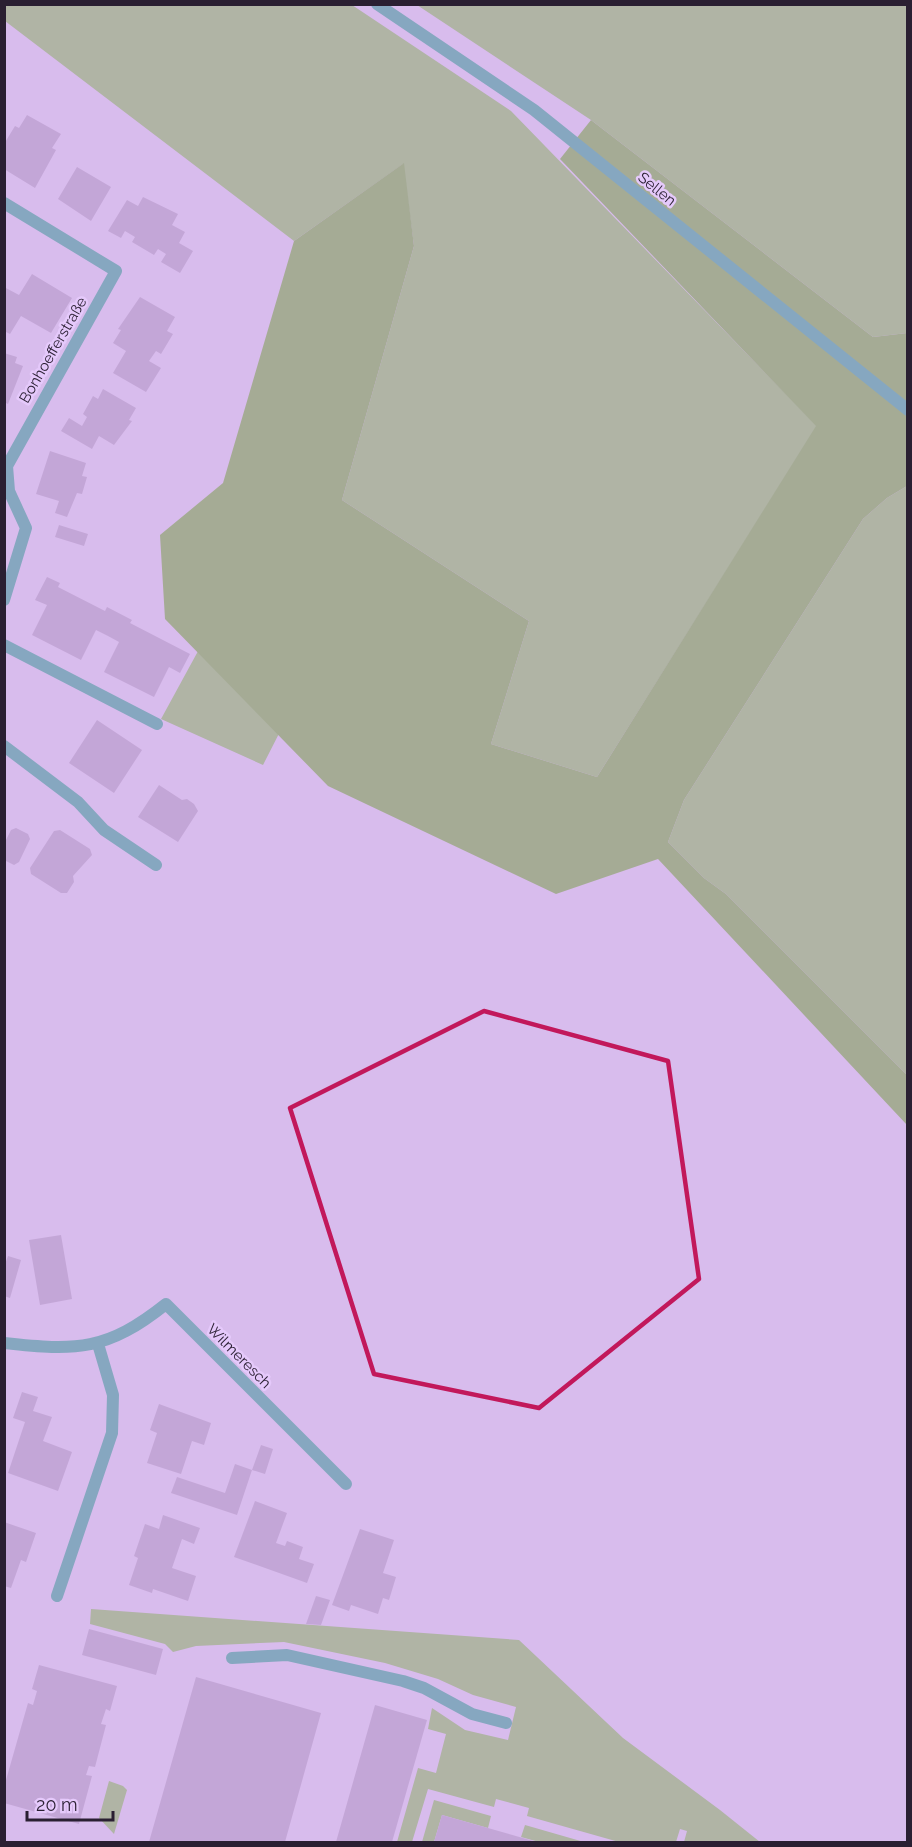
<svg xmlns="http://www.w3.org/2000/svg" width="912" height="1847" viewBox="0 0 912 1847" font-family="Raleway,sans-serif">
<rect width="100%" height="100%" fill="#d8bced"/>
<path fill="#7eaa4f" d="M4 5H352L511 111 817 426 597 777 491 744 529 621 342 500 414 246 403 164 294 241 5 21Z
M417 5H907V333L873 337 591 120Z
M907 486V1075L726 894 704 878 668 842 684 800 863 519 887 498Z
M203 642 289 714 263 765 161 719Z
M91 1609 519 1640 623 1738 720 1810 760 1842H684L687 1831 680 1829 676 1842H619L527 1816 529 1808 496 1799 494 1807 428 1789 412 1842H397L418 1768 436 1773 446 1734 428 1729 432 1708 465 1730 508 1740 516 1707 473 1695 438 1679 385 1663 284 1642 196 1646 173 1652 165 1644 90 1624Z
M109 1781 123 1786 127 1790 114 1834 99 1818Z
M434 1800 491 1816 488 1828 442 1815 434 1842H422Z
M525 1825 584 1842H539L521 1837Z"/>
<path fill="#67982c" d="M591 120 873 337 907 333V486L887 498 863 519 684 800 668 842 704 878 726 894 907 1075V1125L658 859 556 894 328 786 165 619 160 535 223 483 294 241 404 163 414 246 342 500 529 621 491 744 597 777 816 426 560 159Z"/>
<path fill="#a98dbd" d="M27 115 61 134 52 148 56 150 35 188 4 169V144L15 126 19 128Z
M77 167 111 187 91 221 58 199Z
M143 197 178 214 172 225 185 232 179 243 193 251 180 273 161 262 166 254 158 249 154 255 132 242 135 237 125 231 121 238 108 231 127 200 138 206Z
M32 274 72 298 51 333 21 316 10 334 4 331V287L19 295Z
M140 297 175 317 167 331 173 334 161 354 156 351 149 361 161 368 146 392 113 373 126 351 113 343 121 330 118 329Z
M4 353 17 357 15 363 23 366 8 404 4 402Z
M103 389 136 408 129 420 132 421 114 445 99 436 92 449 61 431 69 418 82 426 87 417 83 414 93 396 98 399Z
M50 451 86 463 82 476 87 477 82 494 77 493 67 517 55 513 59 501 36 494Z
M59 525 88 534 84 546 55 537Z
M47 577 60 583 58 587 105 611 107 607 132 620 130 623 190 654 180 673 169 667 154 697 104 672 119 642 108 636 96 630 81 660 32 635 47 605 35 600Z
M97 720 142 750 114 793 69 763Z
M159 785 182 800 187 799 194 804 198 811 178 842 138 817Z
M16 828 28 834 30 839 19 862 14 865 4 860V844L11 830Z
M60 830 90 849 92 855 73 876 74 882 67 893H61L31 874 30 868 54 831Z
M61 1235 72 1299 40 1305 29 1240Z
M8 1256 21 1260 10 1298 4 1296V1267Z
M22 1392 38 1397 33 1411 52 1417 43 1441 72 1452 58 1491 8 1473 25 1422 13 1418Z
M159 1404 211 1423 204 1445 192 1441 181 1474 147 1463 157 1433 150 1430Z
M261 1445 273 1449 265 1474 252 1470Z
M235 1464 252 1470 237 1515 171 1493 177 1477 225 1493Z
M255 1501 287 1513 276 1543 285 1546 287 1541 303 1547 299 1559 314 1564 307 1583 234 1557Z
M163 1515 200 1528 194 1544 182 1539 172 1568 196 1576 188 1601 153 1589 152 1593 129 1585 138 1558 134 1556 145 1524 159 1529Z
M4 1522 36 1533 26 1562 21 1560 11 1588 4 1586Z
M360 1529 394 1540 383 1573 396 1577 389 1600 383 1598 378 1614 351 1605 349 1611 332 1605Z
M316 1596 330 1600 321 1625 306 1624Z
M89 1629 163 1649 156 1675 82 1655Z
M39 1665 117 1686 110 1711 106 1709 101 1724 106 1725 95 1767 89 1766 86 1775 92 1776 79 1824 4 1803V1787L28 1703 33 1705 37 1691 32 1689Z
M196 1677 321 1713 285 1842H149Z
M375 1705 427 1720 392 1842H336Z
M442 1815 537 1842H434Z"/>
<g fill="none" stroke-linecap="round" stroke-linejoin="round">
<path stroke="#238e8a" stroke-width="12" d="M4 645 157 724
M232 1658 287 1655 403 1681 424 1688 472 1714 506 1723"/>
<path stroke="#238e8a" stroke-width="12" d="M377 4 534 110 908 410
M4 203 116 271 7 466 9 491 26 528 4 600
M4 746 78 802 104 830 156 865
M4 1343C77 1351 107 1351 166 1304L346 1484
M57 1596 112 1433 113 1395 98 1344"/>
</g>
<path d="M0 0H912V1847H0ZM484 1011 668 1061 699 1279 539 1408 374 1374 290 1108Z" fill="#d8bced" fill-opacity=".55" fill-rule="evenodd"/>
<path fill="none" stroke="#c2185b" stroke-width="4.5" stroke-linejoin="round" d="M484 1011 668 1061 699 1279 539 1408 374 1374 290 1108Z"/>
<g text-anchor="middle" stroke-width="5" stroke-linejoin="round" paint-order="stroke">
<g font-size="15" fill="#2a1f32" stroke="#e5c9fb">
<text transform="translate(657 189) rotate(39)" y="5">Sellen</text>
<text transform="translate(53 350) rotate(-60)" y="5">Bonhoefferstraße</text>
<text transform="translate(239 1356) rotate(45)" y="5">Wilmeresch</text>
</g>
</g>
<rect width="912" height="1847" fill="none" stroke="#2a1f32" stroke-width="12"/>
<path d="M27 1811v9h86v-9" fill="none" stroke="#2a1f32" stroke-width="3"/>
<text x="36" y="1811" font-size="18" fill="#2a1f32" stroke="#e5c9fb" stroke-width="4.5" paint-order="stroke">20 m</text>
</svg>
